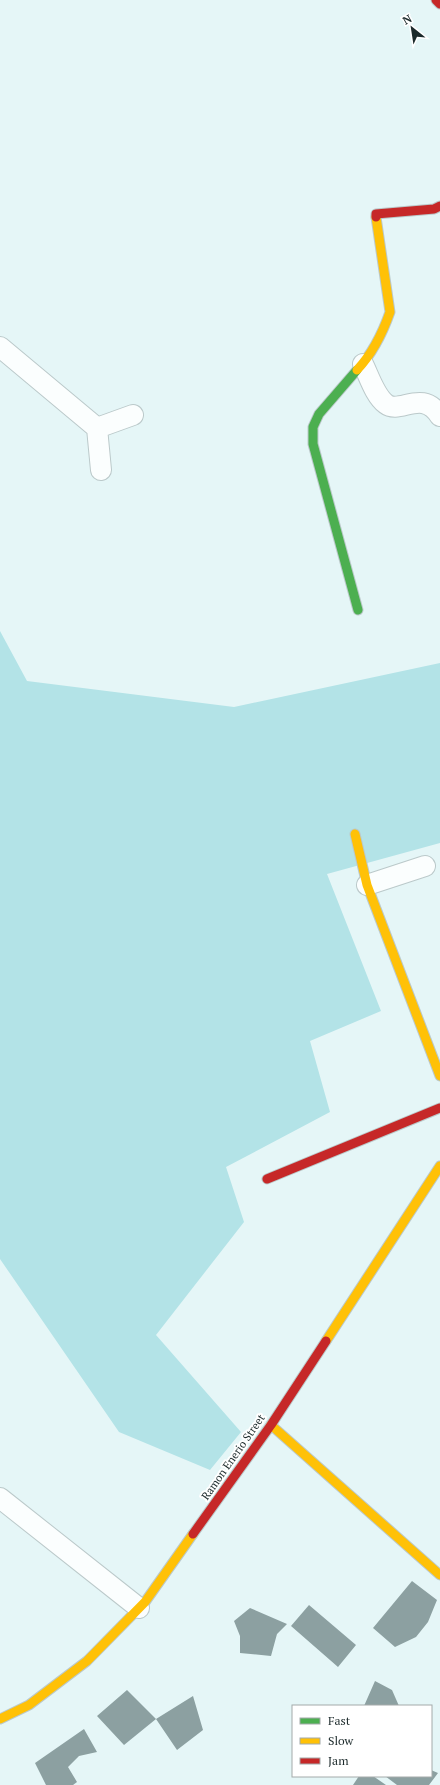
<svg xmlns="http://www.w3.org/2000/svg" width="440" height="1785" viewBox="0 0 440 1785" font-family="'PT Serif',serif">
<rect width="100%" height="100%" fill="#e5f6f7"/>
<path fill="#b3e3e7" d="M0 631 27 681 234 707 440 663V843L327 874 381 1011 310 1041 330 1112 226 1167 244 1222 156 1335 241 1432 210 1470 119 1432 0 1259Z"/>
<path fill="#8ca0a1" d="M412 1581 437 1600 428 1622 416 1637 395 1647 373 1628Z
M309 1605 356 1645 338 1667 291 1626Z
M250 1608 287 1624 277 1634 271 1656 240 1653V1636L234 1621Z
M375 1681 392 1690 399 1706H364Z
M127 1690 156 1719 124 1745 97 1716Z
M193 1696 203 1730 177 1750 156 1719Z
M84 1729 97 1752 79 1756 68 1767 77 1782 73 1785H46L35 1763Z
M431 1770 438 1773 429 1785H397L385 1776H431Z
M359 1776H373L386 1785H353Z"/>
<g fill="none" stroke-linecap="round" stroke-linejoin="round">
<defs>
<path id="street" d="M0 347 97 428 101 470
M363 364C369 376 375 396 386 404 400 415 422 388 440 416
M97 428 133 415
M367 885 425 866
M0 1498 139 1608"/>
<path id="fast" d="M357 370 319 414 313 427V444L358 610"/>
<path id="slow" d="M357 370C372 354 383 332 390 312L376 217
M355 834 367 885 440 1076
M326 1341 440 1166
M271 1425 440 1575
M0 1719 29 1705 87 1661 145 1602 193 1534"/>
<path id="jam" d="M436 0 440 4
M376 217V214L434 209 440 206
M267 1179 440 1108
M193 1534 271 1425 326 1341"/>
</defs>
<use href="#street" stroke="#bbc9ca" stroke-width="22"/>
<use href="#fast" stroke="#bbc9ca" stroke-width="11"/>
<use href="#slow" stroke="#bbc9ca" stroke-width="11"/>
<use href="#jam" stroke="#bbc9ca" stroke-width="11"/>
<use href="#street" stroke="#fbfefe" stroke-width="20"/>
<use href="#fast" stroke="#4caf50" stroke-width="9"/>
<use href="#slow" stroke="#ffc107" stroke-width="9"/>
<use href="#jam" stroke="#c62828" stroke-width="9"/>
</g>
<g text-anchor="middle" stroke-width="4" stroke-linejoin="round" paint-order="stroke">
<g font-size="11" fill="#1c2a2b" stroke="#fff">
<text transform="translate(233 1457) rotate(-55)" y="4">Ramon Enerio Street</text>
</g>
</g>
<rect x="292" y="1705" width="140" height="72" fill="#ffffff" stroke="#a4aaaa"/>
<rect x="300" y="1718" width="20" height="6" fill="#4caf50" stroke="#a4aaaa"/>
<text x="328" y="1725" font-size="12" fill="#1c2a2b">Fast</text>
<rect x="300" y="1738" width="20" height="6" fill="#ffc107" stroke="#a4aaaa"/>
<text x="328" y="1745" font-size="12" fill="#1c2a2b">Slow</text>
<rect x="300" y="1758" width="20" height="6" fill="#c62828" stroke="#a4aaaa"/>
<text x="328" y="1765" font-size="12" fill="#1c2a2b">Jam</text>
<g transform="translate(412 28) rotate(330)" stroke="#ffffff" stroke-width="3" paint-order="stroke">
<path d="M0-3L7 15L0 10L-7 15Z" fill="#1c2a2b"/>
<text y="-6" font-size="11" font-weight="bold" text-anchor="middle" fill="#1c2a2b">N</text>
</g>
</svg>
